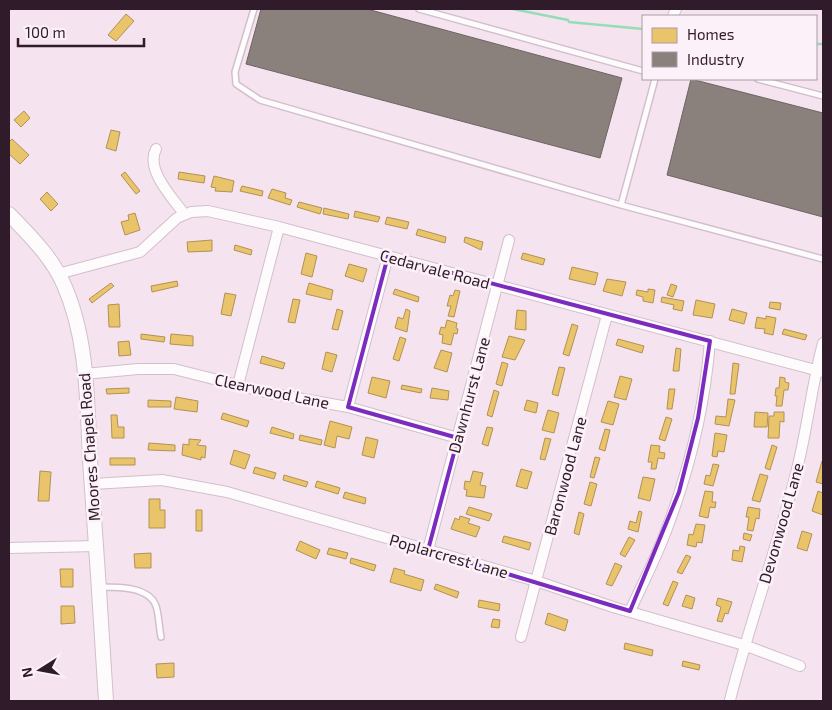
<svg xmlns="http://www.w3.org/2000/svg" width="832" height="710" viewBox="0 0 832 710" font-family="'Exo 2',sans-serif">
<rect width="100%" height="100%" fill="#f5e4ef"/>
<path fill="#e9c46a" stroke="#b19156" d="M126 14 134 21 116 41 108 35Z
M24 111 30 118 21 127 14 120Z
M111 130 120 132 116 151 106 148Z
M12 139 29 155 20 164 9 154V142Z
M125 172 140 191 136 194 121 175Z
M179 172 205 176 204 183 178 179Z
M214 176 234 181 232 192 215 191 216 188 211 187Z
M242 186 263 191 262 196 240 191Z
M272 189 286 193 285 198 292 200 290 205 268 198Z
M47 192 58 204 51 211 40 199Z
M299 202 322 208 320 214 297 207Z
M324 208 349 214 348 219 323 214Z
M355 211 380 217 378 222 354 217Z
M135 213 140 230 125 235 121 222 129 220 128 215Z
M387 217 409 222 407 229 385 224Z
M418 229 446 237 445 243 416 235Z
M465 237 483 242 481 250 464 242Z
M212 240V251L188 252 187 242Z
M235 245 252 250 251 255 234 250Z
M306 253 317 256 312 277 301 274Z
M523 253 545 259 543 265 521 259Z
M349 264 367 269 363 282 345 276Z
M572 267 598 273 595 285 569 279Z
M607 279 626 282 622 296 603 291Z
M177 281 178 286 152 292 151 286Z
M111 283 114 286 92 303 89 299Z
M309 283 333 290 331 300 306 294Z
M671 284 677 286 673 297 667 295Z
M395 289 419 297 418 302 393 294Z
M648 289 655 290 653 303 643 301V297L636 295 637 290 648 292Z
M455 290 460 291 454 317 448 316 451 306H447L450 295 453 296Z
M225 293 236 295 231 316 221 314Z
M662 297 684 301 682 311 673 309 674 305 661 302Z
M293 299 300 300 295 323 288 322Z
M696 300 715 304 712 318 693 315Z
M770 302 781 303 780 310 769 308Z
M119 304 120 327H109L108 305Z
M337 309 343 311 338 330 332 329Z
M406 309 410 311 407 332 395 328 398 317 403 319Z
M732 309 747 313 744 324 729 320Z
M517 310 526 311V330L515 329Z
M766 316 776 318 773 335 764 333 765 329 755 328 757 317 766 319Z
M447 320 457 323 456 328 458 329 457 334 454 333 451 345 442 343 443 335 439 334 441 327 445 328Z
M572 324 578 326 569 356 563 354Z
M784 329 807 335 805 340 782 334Z
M141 334 165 337 164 342 141 339Z
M171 334 193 336V346L170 344Z
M509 336 525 340 515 360 502 357Z
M400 337 406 339 399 361 393 359Z
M618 339 644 346 642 353 616 345Z
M129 341 131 355 119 356 118 342Z
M676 348 681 349 679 371H673Z
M441 350 452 353 447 372 434 368Z
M326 352 337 355 332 372 322 369Z
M262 356 285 363 283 369 260 363Z
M502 362 508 364 502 386 496 384Z
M733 363 739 364 735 394H730Z
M559 367 565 368 558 396 552 394Z
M620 376 632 379 626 400 614 397Z
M372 377 390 381 386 398 368 393Z
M780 377 785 378V382L789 383 788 390H784L782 406H776L777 396H775L776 388H779Z
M402 385 422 389 421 393 401 389Z
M129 388V393L107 394 106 389Z
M432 388 449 391 448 400 430 398Z
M669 389H675L672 409H667Z
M494 390 499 392 492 417 487 415Z
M176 397 198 401 197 412 174 409Z
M728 399 735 400 729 426 715 424 716 416 726 417Z
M148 400 171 401V407H148Z
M527 400 538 403 536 413 524 410Z
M608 401 619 404 613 425 601 422Z
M548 410 559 413 554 433 542 430Z
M755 412 768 413 767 427H754Z
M774 412H784V422L780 421 779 438H768L769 416H774Z
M223 413 249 421 247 427 221 419Z
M111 415H117L118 427H124V438H112Z
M666 417 672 419 665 441 659 439Z
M330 421 352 427 349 439 337 436 335 448 324 445Z
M272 427 294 434 293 439 270 433Z
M487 427 493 428 488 446 482 444Z
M605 429 610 430 605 451 599 449Z
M715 433 727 435 724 452 718 451 717 457 712 456Z
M300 435 322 440 321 445 299 440Z
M366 437 378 440 374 458 362 455Z
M545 438 551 439 545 460 540 459Z
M189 439 201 440 197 445 206 446 205 458 201 457V460L182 455 183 444 189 445Z
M149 443 175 445V451L148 450Z
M651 445 660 446 659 452 665 453 664 459 658 458 656 469H651L652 462H648Z
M772 445 777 447 770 470 765 468Z
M234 450 250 455 245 469 230 464Z
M595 457 600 458 594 478 590 477Z
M110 458H135V465H110Z
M822 461H823V484L816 482Z
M713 464 719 465 713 486 704 484 706 475 710 476Z
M255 467 276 473 274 479 253 473Z
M521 469 532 472 527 489 516 486Z
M40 471 51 472 49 501H38Z
M473 471 483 473 480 485 486 486 484 498 466 496 467 490 464 489 465 481 470 482Z
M760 474 768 476 760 502 752 500Z
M284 475 308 482 306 487 283 480Z
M643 477 655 479 650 501 638 498Z
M317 481 340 488 338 494 315 487Z
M590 482 597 484 591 506 584 504Z
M705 491 713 492 712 502H716L715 508 710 507 708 518 699 516Z
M818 491 823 493V515L812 511Z
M345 492 366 498 365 504 343 498Z
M149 499H160V510H165V528H149Z
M469 507 492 514 489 521 466 514Z
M748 507 760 509 759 519 756 518 753 531 747 530 749 517H746Z
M196 510H202V531H196Z
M639 511 642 512 638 532 628 529 630 521 636 523Z
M579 512 584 514 579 535 574 533Z
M460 516 470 519 468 523 480 527 476 537 451 529 455 518 459 520Z
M696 524 705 525 702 543 697 542 696 547 687 545 689 534 693 535Z
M802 531 812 534 807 551 797 548Z
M744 533 752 535 750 541 743 539Z
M504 536 531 543 529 550 502 542Z
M629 537 635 540 625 557 620 554Z
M300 541 320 550 316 559 296 550Z
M740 546 745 547 742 562 732 560 733 550 739 551Z
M329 548 348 553 346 559 327 554Z
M151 553V568H135L134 554Z
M686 555 691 557 682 574 677 572Z
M351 558 376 565 374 571 350 563Z
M615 563 622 566 612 586 606 584Z
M394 568 405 571 404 574 424 580 421 591 390 582Z
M60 569H73V587H61Z
M673 581 678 583 668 606 663 604Z
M436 584 459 592 457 598 434 589Z
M686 595 695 598 692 609 682 606Z
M718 598 732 602 728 614 725 613 722 622 717 621 721 607 716 605Z
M479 600 500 604 499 611 478 607Z
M61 606H74L75 623 61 624Z
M548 613 568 620 565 631 545 624Z
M493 619 500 620 499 628 491 627Z
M625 643 653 650 652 656 624 649Z
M683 661 700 665 699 670 682 666Z
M174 663V677L157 678 156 664Z"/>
<path fill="#8a817c" stroke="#6f6263" d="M261 9H367L622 78 600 158 246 64Z
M691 79 823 113V217L667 175Z"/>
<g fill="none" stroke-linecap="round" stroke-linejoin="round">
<path stroke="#96ddb7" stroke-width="2.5" d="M513 9 568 20 569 22 643 29
M816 44H823"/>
<defs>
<path id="lane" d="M254 9 235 72 236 84 260 100 621 205 823 259
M419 9 643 71
M758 79 823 96
M621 205 655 79
M99 587C116 587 149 586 156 606 159 615 159 627 161 637"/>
<path id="street" d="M673 16 676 9
M156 149C145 170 173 198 184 214
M58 274 140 252 177 218 191 212 208 211 279 227 823 372
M84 374 138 369H174L269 393 348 407 458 438
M238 385 279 227
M348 407 388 256
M92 484 162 480 227 492 536 581 613 607 744 645 800 666
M9 548 96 546
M428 550 509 240
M630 611C642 585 656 558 666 531 689 471 705 405 710 341
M521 637 607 315
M730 700C749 625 776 552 795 477 807 433 811 388 823 343"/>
<path id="secondary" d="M9 214C30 236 52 257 64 285 88 339 87 402 90 460 96 540 101 621 106 701"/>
</defs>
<use href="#lane" stroke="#d1c0cb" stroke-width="8"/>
<use href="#street" stroke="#d1c0cb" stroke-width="12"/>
<use href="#secondary" stroke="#d1c0cb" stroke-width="16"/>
<use href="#lane" stroke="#fefbfd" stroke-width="5"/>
<use href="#street" stroke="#fefbfd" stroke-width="10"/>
<use href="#secondary" stroke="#fefbfd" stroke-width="14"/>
</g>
<path fill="none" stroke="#7b2cbf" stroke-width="4" stroke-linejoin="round" d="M388 256 710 341 698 418 679 492 630 611 428 550 458 438 348 407Z"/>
<g text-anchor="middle" stroke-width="5" stroke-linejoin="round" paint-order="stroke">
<g font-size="16" fill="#2f1b29" stroke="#fcf1f8">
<text transform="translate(435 269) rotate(15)" y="6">Cedarvale Road</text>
<text transform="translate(272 391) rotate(12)" y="6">Clearwood Lane</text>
<text transform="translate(469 395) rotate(-75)" y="6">Dawnhurst Lane</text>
<text transform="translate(89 447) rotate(-94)" y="6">Moores Chapel Road</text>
<text transform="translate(565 476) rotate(-75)" y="6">Baronwood Lane</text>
<text transform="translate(781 523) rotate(-74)" y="6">Devonwood Lane</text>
<text transform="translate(449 556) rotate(16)" y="6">Poplarcrest Lane</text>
</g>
</g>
<rect width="832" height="710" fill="none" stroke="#2f1b29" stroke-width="20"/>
<rect x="642" y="15" width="175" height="65" fill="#fcf1f8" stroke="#aa9ba5"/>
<rect x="652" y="28" width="25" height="15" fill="#e9c46a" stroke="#aa9ba5"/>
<text x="687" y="40" font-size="15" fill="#2f1b29">Homes</text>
<rect x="652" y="52" width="25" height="15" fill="#8a817c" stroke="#aa9ba5"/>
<text x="687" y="65" font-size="15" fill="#2f1b29">Industry</text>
<g transform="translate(40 670) rotate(259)" stroke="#fcf1f8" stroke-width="4" paint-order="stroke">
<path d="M0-4L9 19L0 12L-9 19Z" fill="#2f1b29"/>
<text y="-8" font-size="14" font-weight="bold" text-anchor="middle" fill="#2f1b29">N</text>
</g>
<path d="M18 38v8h126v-8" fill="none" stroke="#2f1b29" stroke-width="2.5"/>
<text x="25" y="38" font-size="15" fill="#2f1b29" stroke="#fcf1f8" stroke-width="4" paint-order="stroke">100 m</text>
</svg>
